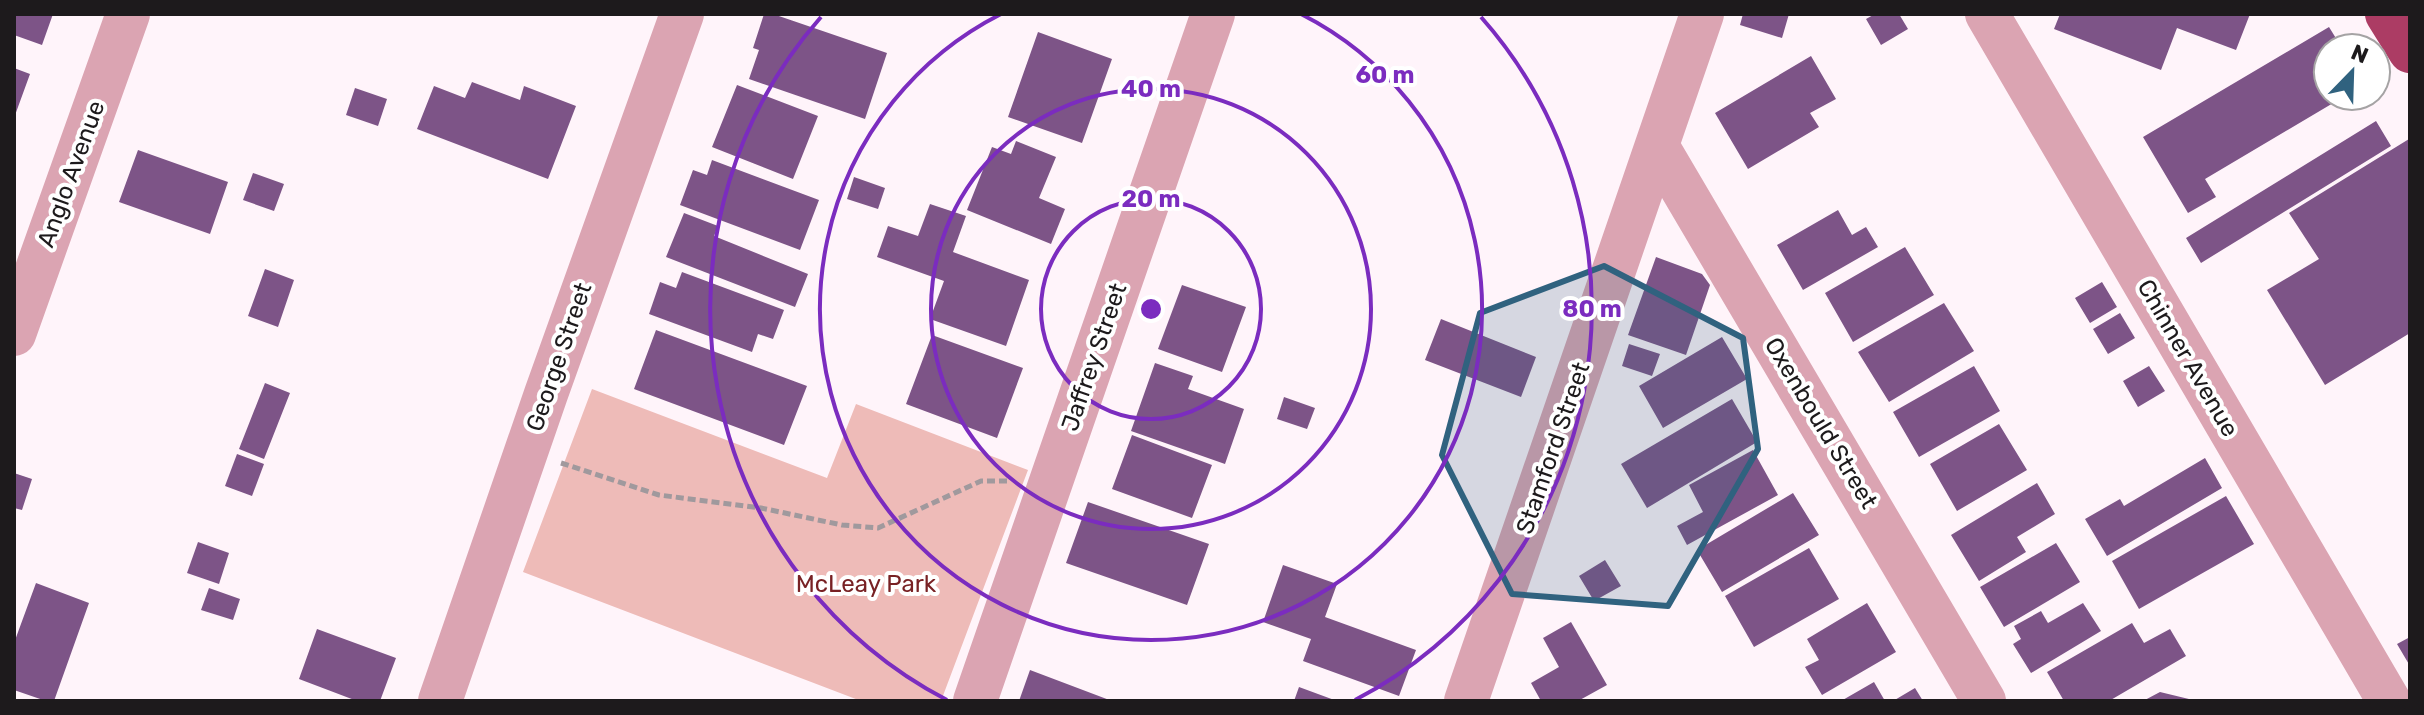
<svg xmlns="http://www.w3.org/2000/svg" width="2424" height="715" viewBox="0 0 2424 715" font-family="Rubik,sans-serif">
<rect width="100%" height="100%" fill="#fff4fa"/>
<path fill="#eebbb8" d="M592 389 827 478 856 404 1028 470 941 701H861L523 572Z"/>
<path fill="#7d5487" d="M14 14H53L42 45 14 35Z
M764 14H773L887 53 865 119 749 79 759 50 753 48Z
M1743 14H1789L1782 38 1740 25Z
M1875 14H1899L1908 29 1881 45 1866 19Z
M2060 14H2250L2236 50 2177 28 2161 70 2054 29Z
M2329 27 2342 48H2328V96H2345L2205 179 2216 197 2188 213 2143 137Z
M1038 32 1112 59 1082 143 1008 117Z
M1811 56 1836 99 1810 113 1819 127 1748 169 1715 113Z
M14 68 30 74 14 118Z
M472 82 520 100 524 86 576 106 548 179 417 129 434 86 465 98Z
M737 85 818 116 793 179 712 147Z
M355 88 387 99 378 126 346 115Z
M2376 121 2391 146 2201 263 2186 238Z
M2409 139 2410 333 2325 385 2267 290 2319 259 2289 213Z
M1016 141 1056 157 1039 198 1065 209 1051 244 967 210 992 147 1011 154Z
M138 150 228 182 210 234 119 202Z
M712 160 819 200 800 250 680 205 693 170 707 175Z
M253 173 284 184 274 211 243 200Z
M854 177 885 188 878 209 847 199Z
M930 204 966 216 953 252 1029 280 1006 346 930 319 944 281 877 257 888 226 918 236Z
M1838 210 1852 235 1866 227 1878 247 1803 290 1777 245Z
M684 213 718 226 714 236 808 274 795 307 666 257Z
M1905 247 1934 295 1853 342 1825 293Z
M1656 257 1702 274 1710 285 1686 355 1628 335Z
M265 269 294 280 278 327 248 316Z
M682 272 784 310 773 339 758 334 752 352 649 314 660 282 676 288Z
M2102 282 2117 307 2090 323 2075 298Z
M1182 285 1246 307 1222 372 1158 349Z
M1944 303 1974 351 1889 402 1858 352Z
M2120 313 2135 338 2108 354 2093 329Z
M1441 319 1536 357 1521 397 1425 360Z
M656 330 807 386 784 445 634 389Z
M932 335 1023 368 997 438 906 404Z
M1722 337 1747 379 1663 428 1639 386Z
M1629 344 1660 354 1652 376 1622 366Z
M1155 363 1193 376 1188 389 1244 409 1225 464 1131 431Z
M1974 366 2000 411 1919 457 1893 412Z
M2149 366 2165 391 2138 407 2123 381Z
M265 383 290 393 264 459 239 449Z
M1284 397 1315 408 1307 429 1277 419Z
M1732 399 1757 442 1647 508 1621 464Z
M1999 424 2027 470 1957 511 1930 464Z
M1132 435 1212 465 1192 518 1112 489Z
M1753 450 1778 495 1687 545 1677 526 1703 512 1689 485Z
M237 454 264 464 252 496 225 486Z
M2205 458 2222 488 2107 556 2085 519 2120 499 2124 506Z
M14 473 32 479 22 510 14 508Z
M2037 483 2055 514 2017 537 2026 552 1979 581 1951 535Z
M1793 493 1819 535 1722 592 1697 550Z
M2226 496 2254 544 2139 609 2112 561Z
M1088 502 1209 544 1187 605 1066 563Z
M198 542 229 553 219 584 187 573Z
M2056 543 2080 582 2004 627 1980 587Z
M1809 548 1839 599 1754 647 1725 596Z
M1605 560 1621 586 1594 601 1579 576Z
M1283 565 1337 584 1325 617 1416 650 1399 696 1303 661 1311 639 1263 622Z
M36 583 89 603 54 701H46L14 690V643Z
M209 588 240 599 233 620 201 610Z
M1867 603 1896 652 1822 695 1805 667 1819 660 1807 639Z
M2083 603 2101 631 2031 673 2013 644 2021 639 2014 626 2041 611 2048 623Z
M1571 622 1607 685 1578 701H1541L1531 683 1559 667 1543 638Z
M2132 623 2144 643 2170 629 2186 656 2109 701H2064L2047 672Z
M317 629 396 658 380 701H357L299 679Z
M2410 637V666L2397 644Z
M1030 670 1112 701H1019Z
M1874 682 1885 701H1841Z
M1299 687 1337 701H1294Z
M1915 688 1923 701H1893Z
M2160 692 2193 700V701H2143Z"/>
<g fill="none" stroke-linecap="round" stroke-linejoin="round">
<path stroke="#a0999d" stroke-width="5" stroke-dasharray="8 4" stroke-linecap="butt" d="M561 463 659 495 761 508 842 525 878 528 981 481H1009"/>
<path stroke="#dba4b2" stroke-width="44" d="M1987 14 2389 701
M1657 146 1984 701
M14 334 128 14
M440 701 546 394 682 14
M975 701 1213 14
M1466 701 1702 14"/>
<path stroke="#ac3c64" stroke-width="44" d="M2387 14 2410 51"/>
</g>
<path fill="#30627f" fill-opacity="0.2" stroke="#30627f" stroke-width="6" stroke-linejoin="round" d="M1604 266 1743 338 1758 449 1668 606 1512 594 1442 455 1480 313Z"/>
<g fill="none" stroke="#7b2cbf" stroke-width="4">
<circle cx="1151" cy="309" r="110"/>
<circle cx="1151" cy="309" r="220"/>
<path d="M1301 14A331 331 0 1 1 1001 14"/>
<path d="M947 700A441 441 0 0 1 821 17M1481 17A441 441 0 0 1 1355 700"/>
</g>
<g text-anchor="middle" stroke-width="8" stroke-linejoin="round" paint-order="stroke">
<g font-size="24" fill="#1d1a1c" stroke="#fff">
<text transform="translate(71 174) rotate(-70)" y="8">Anglo Avenue</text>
<text transform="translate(559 357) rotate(-71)" y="8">George Street</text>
<text transform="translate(1094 357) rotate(-71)" y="8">Jaffrey Street</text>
<text transform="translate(2188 358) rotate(60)" y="8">Chinner Avenue</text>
<text transform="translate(1821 423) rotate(59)" y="8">Oxenbould Street</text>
<text transform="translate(1553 448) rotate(-71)" y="8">Stamford Street</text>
</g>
<g font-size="24" fill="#782124" stroke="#fff">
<text x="866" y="592">McLeay Park</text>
</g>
</g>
<circle cx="1151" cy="309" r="12" fill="#7b2cbf" stroke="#fff" stroke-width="4"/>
<g font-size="24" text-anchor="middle" font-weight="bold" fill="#7b2cbf" stroke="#fff" stroke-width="8" stroke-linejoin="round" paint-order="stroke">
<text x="1385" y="83">60 m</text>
<text x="1151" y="97">40 m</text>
<text x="1151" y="207">20 m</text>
<text x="1592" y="317">80 m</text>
</g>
<rect width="2424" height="715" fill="none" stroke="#1d1a1c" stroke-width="32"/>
<g transform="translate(2352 72) rotate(23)"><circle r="38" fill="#ffffff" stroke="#a5a3a4" stroke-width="2"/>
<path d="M0-6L14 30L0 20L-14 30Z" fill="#30627f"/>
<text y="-12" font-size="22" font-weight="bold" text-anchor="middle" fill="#1d1a1c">N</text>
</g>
</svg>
